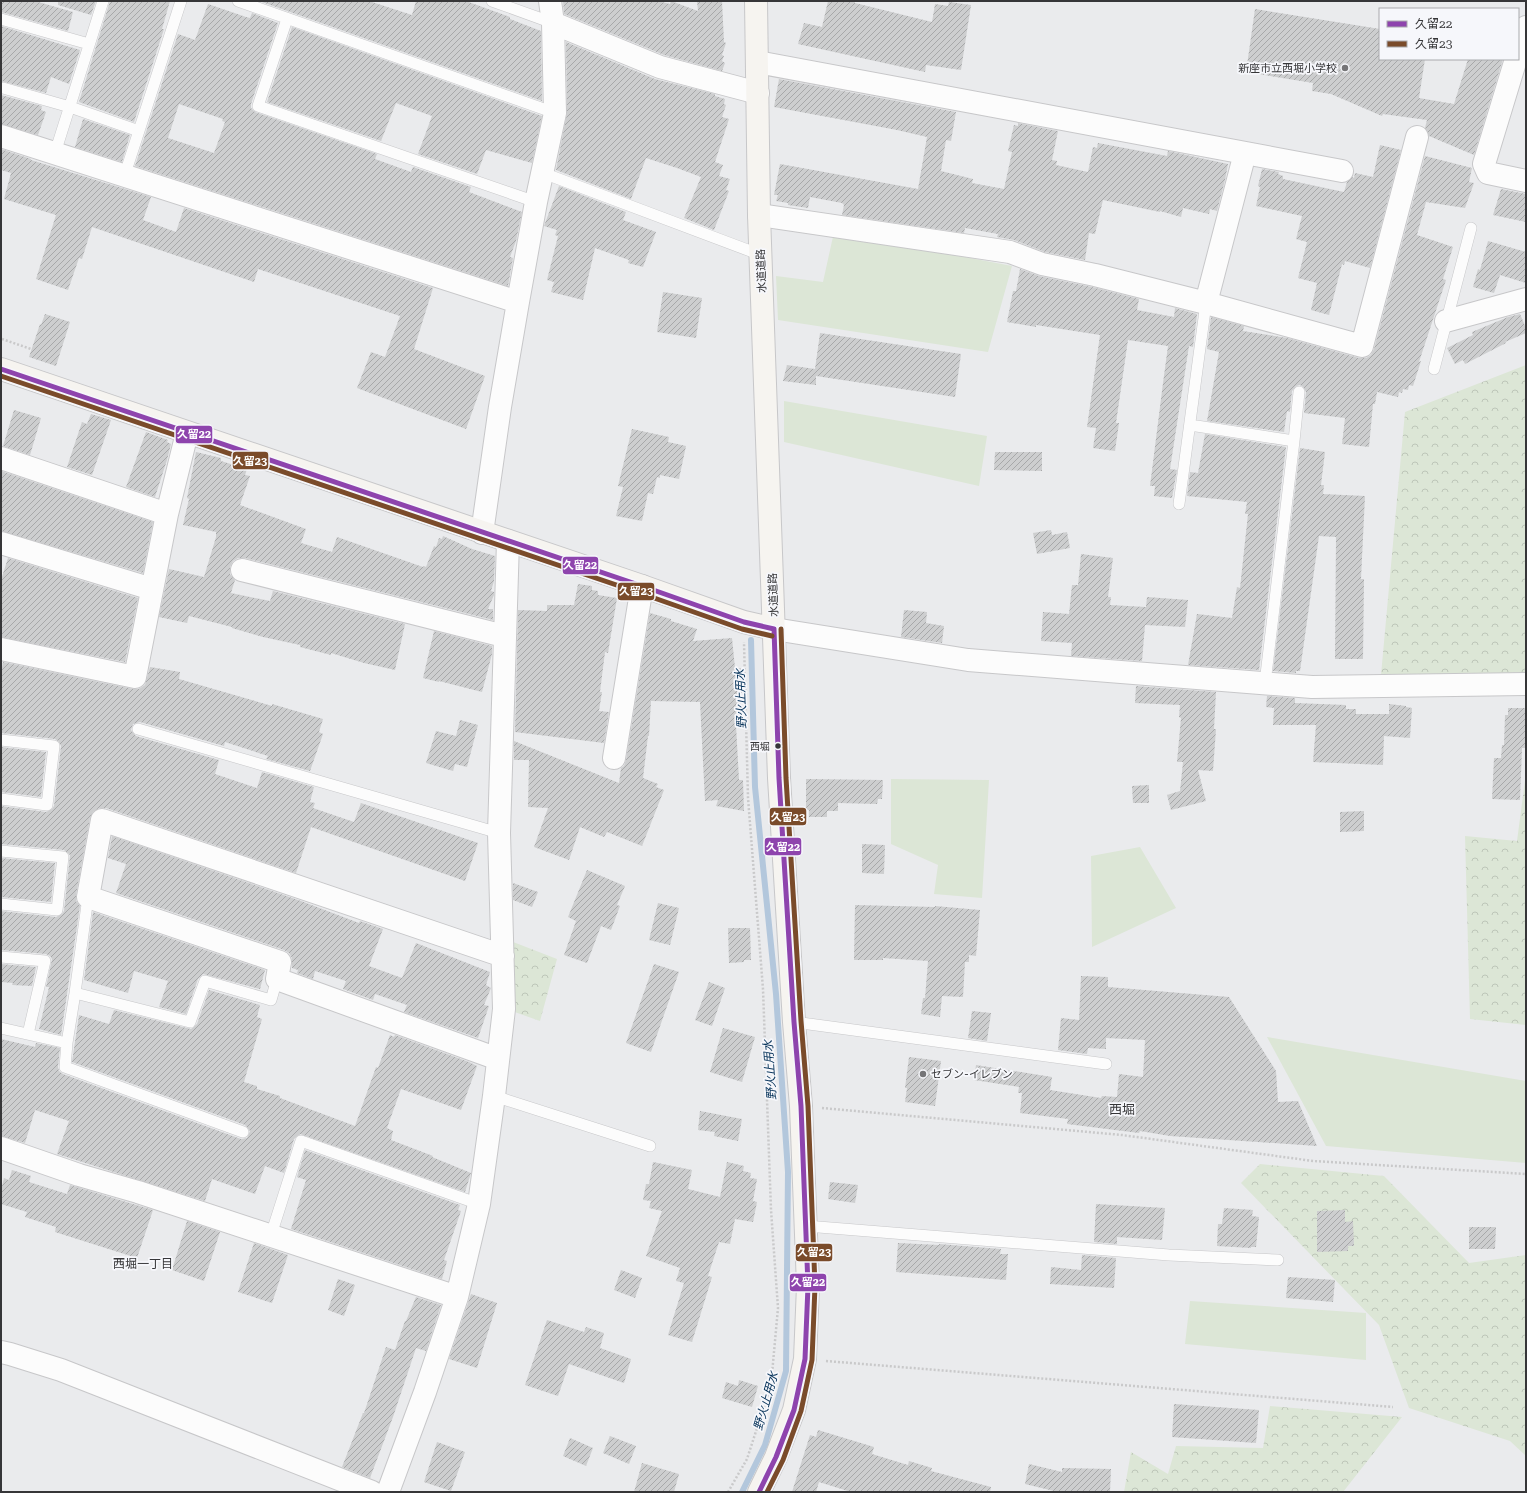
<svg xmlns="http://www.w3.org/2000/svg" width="1527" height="1493" viewBox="0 0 1527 1493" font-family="'Roboto Serif','Noto Sans JP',serif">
<defs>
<pattern id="forest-crowns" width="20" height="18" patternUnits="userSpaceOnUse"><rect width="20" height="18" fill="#dce6d6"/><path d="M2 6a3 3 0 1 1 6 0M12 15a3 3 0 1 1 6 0" fill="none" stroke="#bdc6b8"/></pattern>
<pattern id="building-hatch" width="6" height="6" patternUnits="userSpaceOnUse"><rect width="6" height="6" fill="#cdcecf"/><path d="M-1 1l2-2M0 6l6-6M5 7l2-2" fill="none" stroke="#a7a8a9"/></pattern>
</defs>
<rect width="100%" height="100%" fill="#eaebed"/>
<path fill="#dce6d6" d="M834 232 1012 266 988 352 778 320 776 276 823 282Z
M784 401 987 436 979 486 784 442Z
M891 779 989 780 982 898 934 894 938 865 891 844Z
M1140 847 1176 908 1092 947 1091 856Z
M1267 1037 1526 1081V1163L1326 1146Z
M1190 1301 1366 1313V1360L1185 1344Z"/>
<path fill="url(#forest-crowns)" d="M1526 365V684L1380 686 1405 412Z
M1526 773V1025L1470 1019 1465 836 1517 841Z
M508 940 557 959 540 1021 509 1010Z
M1260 1164 1384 1176 1469 1263 1526 1255V1456L1510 1441 1409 1408 1379 1325 1241 1183Z
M1270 1406 1402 1417 1343 1492H1124L1131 1452 1168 1474 1176 1446 1263 1448Z"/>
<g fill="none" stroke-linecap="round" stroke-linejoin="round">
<path stroke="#b3c7dc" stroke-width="6" d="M742 1492 765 1445 786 1371 788 1172 776 994 755 787 751 640"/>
</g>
<path fill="url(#building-hatch)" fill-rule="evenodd" d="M1 1H35L73 12 68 31 1 12Z
M58 1H96L91 15 58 5Z
M110 1H170L162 29H164L134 122 79 102Z
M259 1H369L412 15 416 1H466L510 17V19L541 31 542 101Z
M563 1H658L670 4 671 1 698 11 697 1H722L724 42 726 43 722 55 724 56 722 61 725 63 722 71 664 55 564 14Z
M828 1H855V3L932 22 935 4 948 6 949 2 971 5 961 70 926 65 925 72 798 44 804 23 822 27Z
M208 4 246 17 250 18 252 13 278 23 251 104V108L255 112 377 154 375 159 411 172 413 167 471 187 469 192 522 212 516 241 510 257 513 258 508 286 135 166 178 34 195 40ZM179 104 223 119 222 121 225 122 214 153 168 138Z
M1255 9 1380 29V59H1425L1419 98 1454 104 1468 59H1503L1474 155 1429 136 1425 128 1427 120 1383 114 1382 116 1331 94 1312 91 1313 83 1246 72Z
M1 26 80 50 69 84 51 77 46 93 1 81Z
M292 27 542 116 532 163 486 150 477 174 418 154 432 116 396 103 381 141 267 102Z
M566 42 655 79 715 94V96L725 99 724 104 726 105 722 117 729 119 715 162 723 165 719 176 730 179 726 190 729 191 714 230 684 218 701 177 677 168 646 158 631 199 556 170 567 113Z
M779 79 956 112 951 141 946 140 941 171 973 179 972 183 1004 189 1012 152 1008 151 1014 125 1018 126V123L1058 131 1052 160 1057 161 1056 165 1088 172 1093 147 1097 148 1098 143 1167 156 1168 151 1228 164 1225 180 1217 211 1210 209 1209 214 1183 208 1181 217 1160 211V212L1103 200 1095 234 1089 233 1085 260 1045 252 1014 240 997 237 998 234 965 228 964 233 842 215 844 205 842 203 810 197 808 208 788 205V203L776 201 778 195H774L780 164 918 189 927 137 897 130 774 107Z
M1 95 42 106 41 110 46 112 38 135 1 124Z
M83 119 130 135 122 162 75 147Z
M1380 145 1401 150 1370 268 1345 261 1344 265 1342 264 1329 315 1311 310 1317 283 1298 278 1307 242 1296 239 1302 216 1256 206 1260 187 1258 186 1262 169 1279 172 1278 174 1283 176V179L1344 192 1347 182 1352 177 1354 178 1355 173 1373 177Z
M1 149 31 159V160L151 197 143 220 176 232 184 208 433 288 414 349 485 376 466 429 357 388 371 352 385 357 400 316 258 269 254 282 92 227 82 259 79 258 68 290 36 279 56 215 4 199 11 173 1 170Z
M1425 156 1472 168 1469 182 1474 183 1465 208 1426 202 1417 235 1453 247 1443 279 1446 280 1419 362 1421 361 1413 386 1409 385 1408 390 1403 389 1402 393 1399 392 1398 397 1377 392 1375 404H1373L1369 447 1342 444 1345 418 1304 413 1306 392 1303 387 1300 385 1296 386 1292 391 1290 412 1287 411 1284 432 1207 421 1219 352 1207 349 1211 317 1244 326 1243 331 1287 338 1359 358H1366L1371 355 1374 349Z
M559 186 626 212 623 220 656 232 643 267 628 263 629 260 595 248 583 300 551 292 554 282 547 280 558 236 555 235 557 230 544 226Z
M1501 189 1526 194V222L1493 215Z
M1488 241 1526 252V283L1500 275 1494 293 1473 287 1478 269 1480 270Z
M1020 269 1039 276 1092 287 1139 299 1137 310 1174 317 1175 308 1197 314 1193 347 1189 346 1170 469 1177 470 1172 498 1154 496 1155 486H1150L1163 383 1168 346 1128 340 1116 423H1119L1115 451 1093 448 1096 428 1087 427 1100 335 1036 325V327L1007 322 1013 291H1016Z
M663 292 702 298 696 338 657 332Z
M45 314 70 322 56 366 29 357 40 324 41 325Z
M1520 314 1526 328V333L1505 342 1506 343 1465 364 1463 360 1455 364 1447 348 1473 335 1472 332 1508 317Z
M820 333 961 354 955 397 816 376V385L783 381 787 365 815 369Z
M14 410 41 418 30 455 3 446Z
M91 414 111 420 92 475 67 467 82 422 87 424Z
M632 429 669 437 668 442 686 446 679 479 660 475V478L657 477 653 494 648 493 642 521 616 516 623 487 618 486Z
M146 432 168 440 167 442 171 444 167 460 155 497 126 487Z
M1205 434 1286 447 1259 670 1188 665 1197 614 1232 618 1237 587 1240 588 1248 514H1245L1247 502 1187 496 1190 472 1198 473Z
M1300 448 1325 452 1321 485H1324L1323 494 1365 496 1361 579H1364L1363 659H1335L1336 537 1319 536 1300 671H1296V673L1273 671Z
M196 452 221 458V461L247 469 245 475 250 476 240 505 306 529 301 543 332 552 337 537 423 567 424 566 426 567 434 546 436 547 439 538 442 539 443 536 472 549 495 556 494 581 491 591 494 592V595L488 609H493V620L245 558H238L233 561 230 567V574L235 580 231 593 270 601 273 591 405 624 395 670 364 663 331 653V655L300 647V645L263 637 232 628V627L189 616 187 623 159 617 169 569 204 577 216 537V532L183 525 189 499 187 498Z
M995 452H1042V471L994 470Z
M1 471 153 522 143 573 1 531Z
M1051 530 1052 535 1067 532 1070 548 1037 554 1033 533Z
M1081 554 1113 558 1108 597H1111L1110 605 1146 607 1147 597 1188 600 1185 627 1145 625 1142 661 1071 656 1072 643 1041 641 1043 612 1069 614 1072 585H1078Z
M8 558 138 598 125 662 1 637V580Z
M578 584 592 586V590L598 591V595L617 598 608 653 605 652 600 692H602L599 711 609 712 604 743 515 732 518 610 547 611V605H574Z
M904 610 927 612 926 623 944 626 942 643 901 637Z
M650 613 671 619V621L697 629 693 641 732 638 735 668H741L742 693H740L741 725H736L739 780H743L744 811 716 806 718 800 705 801 700 702 651 701 649 736H648L643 778 658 784 656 787 664 790 642 846 607 832 604 837 580 827 569 860 534 847 548 808 528 807 529 760H514V741L619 783 621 768 624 766 626 760Z
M434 631 492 646V654L482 692 439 681V682L423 678Z
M3 662 133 689H139L145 685 150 667 180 672 179 679 272 706V704L323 719 319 732 323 734 310 771 266 759 268 756 225 742 224 746 140 722 133 724 131 730 136 736 219 760 215 774 257 788 262 772 314 787 310 802 315 803 313 808 354 822 361 803 478 843 465 881 311 827 296 873 106 808H99L93 812 90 818 76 895V901L80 906 61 1035 39 1029 49 987H46L52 959 50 956 46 954 1 950V911L56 917 62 914 64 911 70 855 64 850 1 844V806L46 812 52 809 54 806 61 746 58 741 55 739 1 733V673Z
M1136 686 1216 692 1214 729H1216L1213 771 1198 770 1206 801 1171 810 1167 795 1180 791 1183 762H1177L1181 718 1179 717 1180 705 1135 703Z
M1267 696 1295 698V703L1346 705V709H1356V714H1389V704L1406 706V707L1412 708 1410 738 1384 736 1383 765 1313 762 1316 725H1273L1274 708 1266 707Z
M1508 708H1526L1525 748H1522L1520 800 1492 799 1494 758H1501L1502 745H1504L1505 715H1508Z
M460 720 478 725 467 767 455 764 453 771 426 763 436 731 456 736Z
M1 747 46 752 41 797 1 792Z
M806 779 883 780 882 799H878L877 804 838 803V811H827V817H809V810H806Z
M1149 785V803H1133L1132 786Z
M1364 811V831L1340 832V812Z
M112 836 301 901 359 923 360 921 383 929 369 966 402 978 416 943 490 972 486 985 491 988 484 1005 489 1006 478 1038 404 1012 407 1005 375 994 373 1000 343 989 346 981 315 971 313 979 297 973 298 970 292 968V958L289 953 284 950 116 893 126 864 108 858Z
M862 844 885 845 884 874 862 873Z
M1 858 55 863 51 902 1 897Z
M587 870 625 886 617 905 620 906 611 930 601 926 587 963 564 955 576 921 568 917Z
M513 883 538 892 532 907 513 900Z
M658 903 679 908 670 945 649 940Z
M855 905 935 907V906L980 910 976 956 969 955V962H965L963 997 942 996 940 1017 921 1014 923 998H925L928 961 883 958V960H854Z
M93 912 265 970 260 989 203 974 198 979 186 1014 159 1007 168 981 134 971 128 993 84 980Z
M728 928H750L751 960H744V962L729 963Z
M1 964 36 967 32 986 12 985 13 983 1 982Z
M654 964 679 972 651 1052 626 1043Z
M1081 976 1108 977V987L1229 997 1276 1071 1278 1102 1298 1101 1317 1146 1170 1136 1140 1131 1139 1133 1067 1124 1068 1119 1020 1113 1022 1093H1018L1019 1087 974 1080 976 1065 1052 1077 1050 1090 1101 1098 1102 1096 1117 1097 1119 1074 1143 1077 1145 1040 1106 1038V1049L1088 1048 1087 1054 1058 1050 1061 1018 1079 1020Z
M709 982 725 988 712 1026 695 1020Z
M209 990 260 1005 257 1017 262 1019 244 1082 257 1086V1089L280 1096V1098L355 1126 376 1067 378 1068 390 1035 394 1037 395 1035 469 1062 477 1066 461 1110 401 1089 387 1128 393 1131 391 1140 433 1156 432 1157 471 1173 465 1192 300 1134 294 1139 284 1173 265 1166 255 1194 212 1179 205 1201 57 1154 69 1121 35 1110 25 1143 1 1136V1039L35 1047 36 1043 60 1048 58 1067 59 1071 63 1074 241 1139 247 1138 250 1131 245 1125 72 1062 79 1015 109 1024 114 1010 191 1029 197 1024Z
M972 1011 991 1013 987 1041 968 1038Z
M723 1028 755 1037 742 1082 710 1072Z
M909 1057 941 1061 935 1106 905 1102 907 1088H905Z
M700 1111 742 1119 738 1141 714 1136 715 1132 698 1130Z
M305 1150 460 1205 458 1210 461 1211 444 1260 447 1261 442 1279 291 1229 306 1180 297 1177Z
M653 1162 692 1170 688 1189 720 1197 727 1162 744 1166 743 1171 751 1173 750 1178 757 1179 753 1201 757 1202 753 1222 735 1219 730 1244 719 1242 708 1276 712 1277 692 1342 668 1335 684 1283 676 1281 680 1268 646 1256 662 1211 649 1208 651 1201 643 1200 646 1184H649Z
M12 1170 31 1176 29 1182 67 1194 70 1185 153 1210 137 1258 55 1232 56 1227 25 1217 27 1212 1 1204V1190L4 1178 9 1180Z
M830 1182 858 1185 855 1203 828 1199Z
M1096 1204 1165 1208 1162 1240 1117 1237V1244L1094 1242Z
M1224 1208 1253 1210 1252 1216 1259 1217 1256 1247H1251V1248L1217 1246 1218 1224H1222Z
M1345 1210V1222L1353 1221 1354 1246H1348V1251L1317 1252V1211Z
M187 1221 220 1232 204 1281 172 1270Z
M1469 1227H1496L1495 1249H1469Z
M254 1243 288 1255 272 1303 238 1292Z
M898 1243 939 1245V1244L1001 1249 1000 1254H1008L1006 1280 896 1272Z
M1082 1255 1116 1258 1114 1288 1050 1284 1051 1267 1081 1270Z
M621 1270 642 1278 635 1298 614 1290Z
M1288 1277 1335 1280 1333 1302 1286 1298Z
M338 1279 355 1285 344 1316 328 1310Z
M471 1294 497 1303 477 1368 449 1359Z
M416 1297 441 1305 426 1351 416 1348 393 1417 370 1478 342 1467 363 1413H364L386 1347 395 1350 405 1321H406Z
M547 1320 584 1332 586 1327 604 1333 600 1348 631 1359 624 1383 569 1364 558 1396 525 1385Z
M739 1380 758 1386 752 1407 722 1398 726 1382 738 1386Z
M1174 1404 1259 1410 1256 1443 1172 1437Z
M818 1430 874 1447 872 1454 908 1465 909 1461 932 1468 931 1471 991 1487 990 1492H851L819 1482 816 1492H792L810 1435 816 1437Z
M610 1436 636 1446 629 1464 603 1453Z
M570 1438 593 1448 586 1466 563 1456Z
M437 1442 465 1452 451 1491 424 1482Z
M642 1463 679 1474 674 1492H634Z
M1029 1464 1062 1472V1468L1111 1469 1110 1492H1058L1025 1484Z"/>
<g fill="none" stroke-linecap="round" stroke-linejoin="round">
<defs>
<path id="lane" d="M238 1 555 113
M492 1 553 23
M1 19 89 44
M287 19 258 106 536 202
M3 88 70 107 139 131
M55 153 103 1
M543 173 761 255
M125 174 181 1
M1434 369 1471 228
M1190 425 1294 441
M1179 504 1206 303
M1265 683 1294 441 1299 392
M138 729 499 833
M1 740 54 746 47 805 1 799
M1 851 63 857 57 910 1 904
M1 957 45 961 28 1034
M75 993 88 897
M794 1022 1106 1064
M1 1028 67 1043 65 1067 243 1132
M67 1043 75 993 190 1022 205 981 271 1000 277 979
M494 1096 650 1146
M806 1226 1169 1255 1278 1260
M271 1235 301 1141 479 1204"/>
<path id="street" d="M553 23 660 67 758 93
M1518 53 1526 27
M1516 59 1484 164 1488 173 1526 181
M757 62 1342 171
M1 136 518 302
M759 215 1010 252 1042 264 1095 275 1206 303 1362 346 1417 137
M1206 303 1245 153
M1446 321 1526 299
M1 458 167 514
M482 533 500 407 518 302 536 202 555 113 553 23 550 1
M1 543 152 589
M242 570 504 636
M774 629 968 660 1312 687 1526 684
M1 649 135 677 167 514 187 433
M614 758 642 586
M498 1059 277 979 280 962 88 897 102 820 503 956
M1 1148 79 1175 138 1192 457 1297
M1 1352 10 1354 61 1370 372 1492
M388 1492 425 1392 457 1297 479 1204 494 1096 504 1009 499 833 508 541"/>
<path id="secondary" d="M756 1 759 215 779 778 794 1022 801 1106 808 1286 805 1359 794 1410 776 1457 759 1492
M1 369 642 586 744 622 774 629"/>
</defs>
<use href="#lane" stroke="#c7c7c9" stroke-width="12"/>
<use href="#street" stroke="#c7c7c9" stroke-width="24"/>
<use href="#secondary" stroke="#c7c7c9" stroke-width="24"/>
<path stroke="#c9c9ca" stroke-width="2.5" stroke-dasharray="2 2" stroke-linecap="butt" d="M2 339 31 349
M822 1108 1122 1135 1313 1161 1526 1174
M826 1361 1393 1407
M728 1492 747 1459 771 1385 778 1308 771 1210 763 989 748 798 744 642"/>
<use href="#lane" stroke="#fcfcfc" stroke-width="11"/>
<use href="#street" stroke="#fcfcfc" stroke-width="22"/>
<use href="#secondary" stroke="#f6f4f0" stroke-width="22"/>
<defs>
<path id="bus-1" d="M1 369 642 586 744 622 774 629
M759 1492 776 1457 794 1410 805 1359 808 1286 801 1106 794 1022 779 778 774 629"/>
<path id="bus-2" d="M1 376 640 593 742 629 772 636
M767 1492 783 1460 801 1411 812 1360 815 1286 808 1106 801 1021 786 778 781 629"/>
</defs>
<use href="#bus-1" stroke="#f6f7fb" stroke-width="8"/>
<use href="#bus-2" stroke="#f6f7fb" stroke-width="8"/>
<use href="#bus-1" stroke="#8e44ad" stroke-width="5"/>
<use href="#bus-2" stroke="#7a4b2a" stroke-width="5"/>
</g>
<g fill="#757577" stroke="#f6f7fb" stroke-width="1.5">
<circle cx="1345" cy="68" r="4"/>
<circle cx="923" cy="1074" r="4"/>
</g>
<circle fill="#363638" stroke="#f6f7fb" stroke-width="1.5" cx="778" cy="746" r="3.5"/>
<g text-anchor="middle" stroke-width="3.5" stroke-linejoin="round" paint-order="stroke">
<g font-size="10" fill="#363638" stroke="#f6f7fb" text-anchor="end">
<text x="770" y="750">西堀</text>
</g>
<g font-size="11" fill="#363638" stroke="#f6f7fb" text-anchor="end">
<text x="1337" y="72">新座市立西堀小学校</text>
<text x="931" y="1078" text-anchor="start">セブン-イレブン</text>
</g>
<g font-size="11" fill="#363638" stroke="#f6f7fb">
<text transform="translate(761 271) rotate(-92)" y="4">水道道路</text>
<text transform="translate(773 595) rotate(-92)" y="4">水道道路</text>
</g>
<g font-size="12" font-style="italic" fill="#043158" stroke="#f6f7fb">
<text transform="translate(741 699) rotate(-92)" y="4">野火止用水</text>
<text transform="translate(770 1070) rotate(-94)" y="4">野火止用水</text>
<text transform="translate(766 1401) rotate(-74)" y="4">野火止用水</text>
</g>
<g font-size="12" fill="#363638" stroke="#f6f7fb">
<text x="143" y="1268">西堀一丁目</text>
</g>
<g font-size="13" fill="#363638" stroke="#f6f7fb">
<text x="1122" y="1114">西堀</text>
</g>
</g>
<g stroke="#f6f7fb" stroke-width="1.5">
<rect x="175" y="425" width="38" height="19" rx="4" fill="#8e44ad"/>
<rect x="232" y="451" width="37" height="19" rx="4" fill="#7a4b2a"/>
<rect x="562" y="556" width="37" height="19" rx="4" fill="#8e44ad"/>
<rect x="617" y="582" width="38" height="19" rx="4" fill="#7a4b2a"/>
<rect x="769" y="807" width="38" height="19" rx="4" fill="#7a4b2a"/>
<rect x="764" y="837" width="38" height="19" rx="4" fill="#8e44ad"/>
<rect x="795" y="1243" width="38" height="19" rx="4" fill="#7a4b2a"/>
<rect x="789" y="1273" width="38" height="19" rx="4" fill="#8e44ad"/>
</g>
<g font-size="11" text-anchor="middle" font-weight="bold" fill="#fff">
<text x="194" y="438">久留22</text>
<text x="250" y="465">久留23</text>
<text x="580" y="569">久留22</text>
<text x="636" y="595">久留23</text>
<text x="788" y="821">久留23</text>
<text x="783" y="851">久留22</text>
<text x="814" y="1256">久留23</text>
<text x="808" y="1286">久留22</text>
</g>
<rect width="1527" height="1493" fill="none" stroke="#363638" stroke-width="4"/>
<rect x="1379" y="8" width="140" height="52" fill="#f6f7fb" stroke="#a9aaad"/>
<rect x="1387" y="21" width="20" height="6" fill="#8e44ad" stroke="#a9aaad"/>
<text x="1415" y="28" font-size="12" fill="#363638">久留22</text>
<rect x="1387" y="41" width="20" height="6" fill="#7a4b2a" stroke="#a9aaad"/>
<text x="1415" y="48" font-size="12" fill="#363638">久留23</text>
</svg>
